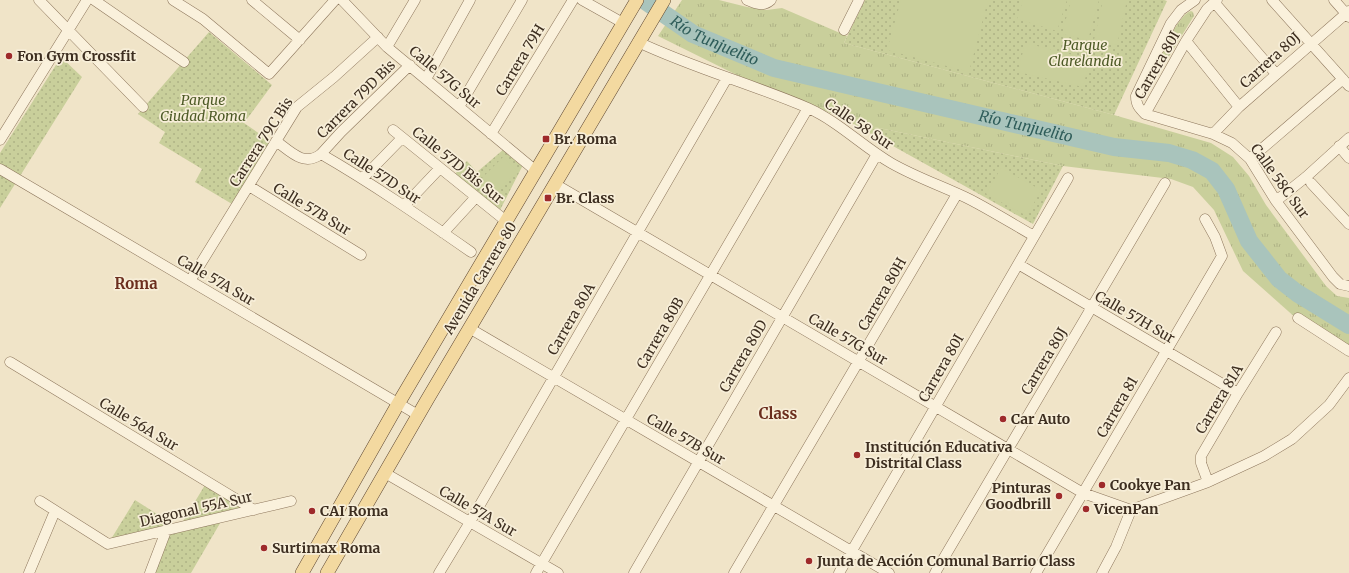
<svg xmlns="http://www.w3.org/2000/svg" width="1349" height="573" viewBox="0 0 1349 573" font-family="Merriweather,serif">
<defs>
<pattern id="grass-tufts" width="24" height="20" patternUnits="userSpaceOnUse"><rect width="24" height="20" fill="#c9cf9b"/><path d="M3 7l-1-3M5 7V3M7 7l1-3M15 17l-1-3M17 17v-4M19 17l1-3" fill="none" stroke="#aeb285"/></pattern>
<pattern id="park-dots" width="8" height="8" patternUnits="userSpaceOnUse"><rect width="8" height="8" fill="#c9cf9b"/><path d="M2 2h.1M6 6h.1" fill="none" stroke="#aeb285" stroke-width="1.8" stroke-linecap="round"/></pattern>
</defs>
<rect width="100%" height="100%" fill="#f0e4c8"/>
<path fill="url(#grass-tufts)" d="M682 0H719L747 7 767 10 782 8 847 36 844 43 1114 115 1211 143 1233 157 1249 176 1266 205 1326 286 1337 296 1349 298V355L1297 319 1243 271 1214 210 1193 187 1171 179 1063 166 850 122 808 103 761 87 658 36Z
M1191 11 1193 12 1194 16 1192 19 1155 79H1151V75C1158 61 1177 15 1191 11Z"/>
<path fill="url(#park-dots)" d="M865 0H1164L1167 1 1114 115 844 43Z
M209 32 272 85 244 123 270 141 232 204 195 182 202 169 159 143 165 132 138 114Z
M61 57 82 77 0 208V153Z
M850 122 1063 166 1033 224Z
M504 149 523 165 500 210 455 174 467 161 477 172Z
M205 485 245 509 226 513 191 573H150L166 532 108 544 135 500 179 528Z"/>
<path fill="#c9cf9b" d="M901 0H988L969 72 887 50Z
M1023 0H1067L1057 31 1017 19Z
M1071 0H1099L1088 40 1062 34Z
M1103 0H1127L1117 45 1094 40Z
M1025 43 1090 59 1083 87 1018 72Z
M503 157 517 171 491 198 476 184Z
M1001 168 1041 190 1027 216 986 194Z"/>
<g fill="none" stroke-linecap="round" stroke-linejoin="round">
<path stroke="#a9c4bc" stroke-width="18" id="s1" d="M644 0 693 34 774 68 1114 147 1169 153 1192 160 1212 171 1226 189 1249 241 1279 279 1297 293 1349 325"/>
<defs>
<path id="minor" d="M39 0 143 107
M94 0 184 62
M173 0 203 19 269 74 335 0
M252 0 300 40
M342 0 387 47 536 171
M582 0 623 23
M747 0C756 4 763 7 771 0
M1195 0 1181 10 1171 23 1136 96C1136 105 1139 108 1145 114L1213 134 1232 143 1250 159 1276 201 1333 277 1340 284 1349 286
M1272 0 1349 86
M1334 0 1349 17
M1214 2 1276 74
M844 30 859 0
M1186 41 1239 107
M638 42C693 68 752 84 808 108 839 122 862 146 891 163 917 178 945 187 971 200 992 211 1013 224 1034 236
M387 47 415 0
M426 79 470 0
M459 107 522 0
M1145 114 1186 41 1207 9 1217 0
M393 130 506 221
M491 134 573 0
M1213 134 1239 107 1349 11
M0 140 87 0
M276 141C291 152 304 167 321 154 373 184 422 218 471 252
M1339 146 1349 158
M321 154 341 132 410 65
M1250 159 1343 79
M0 169 418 415
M363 178 402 138
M1311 183 1349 224
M555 184 1083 493 1131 510
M249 186 361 255
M1276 201 1306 177 1349 138
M404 206 440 168
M443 233 476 197
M1018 264 1238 393
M190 281 297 107 334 77 378 37
M1298 318 1349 351
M469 328 889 573
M10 362 254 510
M385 473 558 573
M1208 482 1201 463V456L1238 393 1276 332
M40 501 108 544 291 501
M1131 510 1208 482 1264 456 1292 439 1329 405 1349 378
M29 573 55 511
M150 573 166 531
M439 573 470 522 727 78
M536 573 808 108
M634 573 877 154
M734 573 957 194
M839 573 1068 178
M935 573 1165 183
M1036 573 1222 256 1215 237 1205 219
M1102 573 1116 547 1131 510"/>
<path id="major" d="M302 573 398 404 637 0
M327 573 427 400 664 0"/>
</defs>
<use href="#minor" stroke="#8d765c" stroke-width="11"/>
<use href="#major" stroke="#5b4430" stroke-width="14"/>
<use href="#minor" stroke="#faf1dc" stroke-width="10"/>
<use href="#major" stroke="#f3d9a0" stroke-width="13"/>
</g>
<g fill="#9e2a2b" stroke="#f7eed8" stroke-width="1.5">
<circle cx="9" cy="56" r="4"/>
<rect x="542" y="135" width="8" height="8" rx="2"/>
<rect x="544" y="194" width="8" height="8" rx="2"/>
<circle cx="1003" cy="419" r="4"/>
<circle cx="857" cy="455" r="4"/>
<circle cx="1102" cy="485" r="4"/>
<circle cx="1059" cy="496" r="4"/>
<circle cx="1086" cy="509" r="4"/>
<circle cx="312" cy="511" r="4"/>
<circle cx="264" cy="548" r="4"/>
<circle cx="809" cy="561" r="4"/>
</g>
<g text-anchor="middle" stroke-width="3.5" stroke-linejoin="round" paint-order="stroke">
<g font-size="14" font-style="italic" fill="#4d5a26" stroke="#f7eed8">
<text x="1085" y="50">Parque<tspan x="1085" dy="16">Clarelandia</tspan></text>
<text x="203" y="105">Parque<tspan x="203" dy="16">Ciudad Roma</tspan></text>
</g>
<g font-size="14" font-weight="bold" fill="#3d2e20" stroke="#f7eed8" text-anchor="start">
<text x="17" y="61">Fon Gym Crossfit</text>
<text x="554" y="144">Br. Roma</text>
<text x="556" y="203">Br. Class</text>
<text x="1011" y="424">Car Auto</text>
<text x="865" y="452">Institución Educativa<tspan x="865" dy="16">Distrital Class</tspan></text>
<text x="1110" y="490">Cookye Pan</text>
<text x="1051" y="493" text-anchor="end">Pinturas<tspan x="1051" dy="16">Goodbrill</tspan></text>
<text x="1094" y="514">VicenPan</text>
<text x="320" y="516">CAI Roma</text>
<text x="272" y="553">Surtimax Roma</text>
<text x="817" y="566">Junta de Acción Comunal Barrio Class</text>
</g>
<g font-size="14" fill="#3d2e20" stroke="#f7eed8">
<text transform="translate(520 60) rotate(-59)" y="5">Carrera 79H</text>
<text transform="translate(1270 60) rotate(-42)" y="5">Carrera 80J</text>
<text transform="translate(1157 65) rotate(-60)" y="5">Carrera 80I</text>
<text transform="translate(445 77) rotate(40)" y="5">Calle 57G Sur</text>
<text transform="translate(356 99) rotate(-45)" y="5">Carrera 79D Bis</text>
<text transform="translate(859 124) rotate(34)" y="5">Calle 58 Sur</text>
<text transform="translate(261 142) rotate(-57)" y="5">Carrera 79C Bis</text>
<text transform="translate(458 165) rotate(39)" y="5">Calle 57D Bis Sur</text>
<text transform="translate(382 176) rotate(33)" y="5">Calle 57D Sur</text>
<text transform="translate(1280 181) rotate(54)" y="5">Calle 58C Sur</text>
<text transform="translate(312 209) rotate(31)" y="5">Calle 57B Sur</text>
<text transform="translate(480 278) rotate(-59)" y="5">Avenida Carrera 80</text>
<text transform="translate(216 280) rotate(30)" y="5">Calle 57A Sur</text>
<text transform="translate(882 294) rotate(-60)" y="5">Carrera 80H</text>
<text transform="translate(1135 317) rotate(30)" y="5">Calle 57H Sur</text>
<text transform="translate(571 319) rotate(-60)" y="5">Carrera 80A</text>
<text transform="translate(660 333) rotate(-60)" y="5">Carrera 80B</text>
<text transform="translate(848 339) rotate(30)" y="5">Calle 57G Sur</text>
<text transform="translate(743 356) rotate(-60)" y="5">Carrera 80D</text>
<text transform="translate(1044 361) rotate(-59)" y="5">Carrera 80J</text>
<text transform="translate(941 368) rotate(-60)" y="5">Carrera 80I</text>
<text transform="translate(1219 399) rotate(-59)" y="5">Carrera 81A</text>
<text transform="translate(1117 407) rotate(-60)" y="5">Carrera 81</text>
<text transform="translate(139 424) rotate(31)" y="5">Calle 56A Sur</text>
<text transform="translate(686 439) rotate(30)" y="5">Calle 57B Sur</text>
<text transform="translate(196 509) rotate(-13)" y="5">Diagonal 55A Sur</text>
<text transform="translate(478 511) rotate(30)" y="5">Calle 57A Sur</text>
</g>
<g font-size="15" font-style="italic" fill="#2f5d5a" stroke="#f7eed8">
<text dy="5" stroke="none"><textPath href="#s1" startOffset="82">Río Tunjuelito</textPath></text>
<text dy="5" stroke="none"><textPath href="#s1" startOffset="406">Río Tunjuelito</textPath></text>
</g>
<g font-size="15" font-weight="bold" fill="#6b2e1e" stroke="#f7eed8">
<text x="136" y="289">Roma</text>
<text x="778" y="419">Class</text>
</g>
</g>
</svg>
